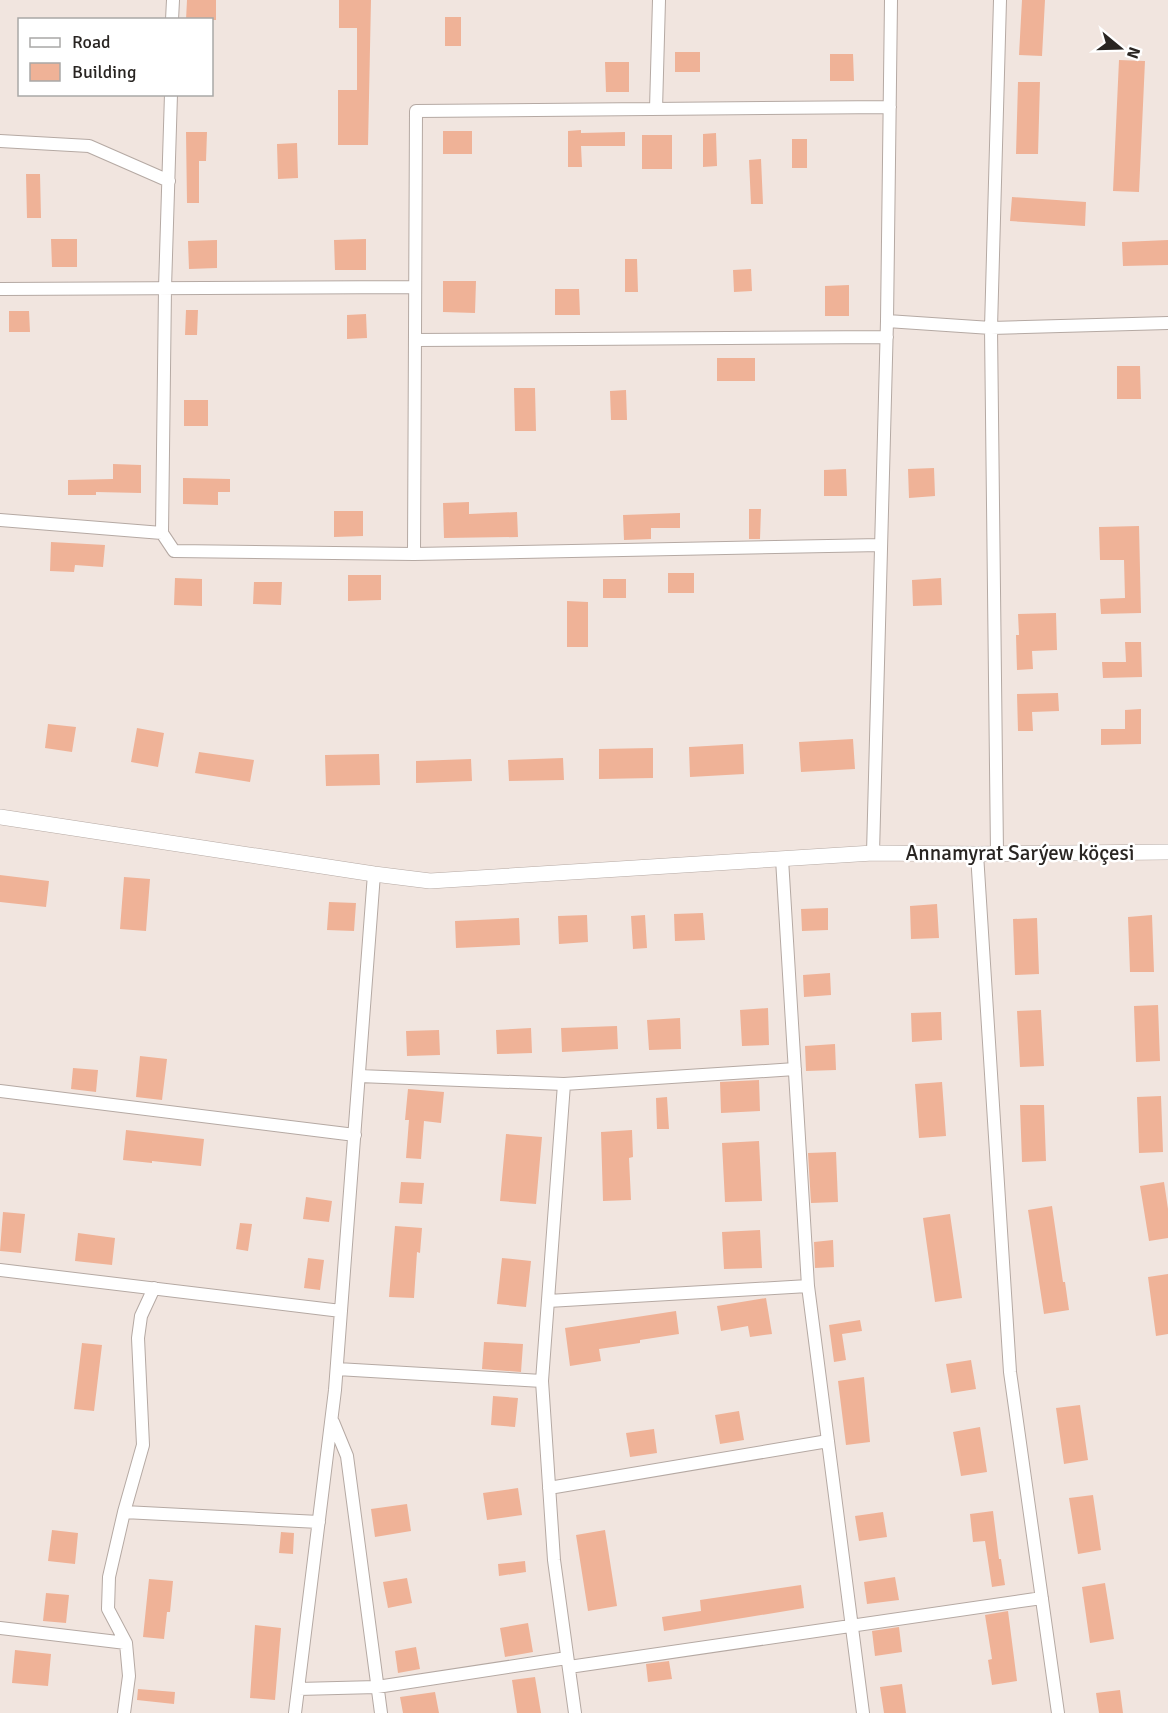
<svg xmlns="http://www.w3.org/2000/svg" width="1168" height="1713" viewBox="0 0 1168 1713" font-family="Signika,sans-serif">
<rect width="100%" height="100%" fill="#f1e5df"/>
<path fill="#efb297" d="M187 0H216V20H186Z
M339 0H371L368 145H338V90H357V28H339Z
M1022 0H1045L1042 56 1019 55Z
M445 17H461V46H445Z
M675 52H700V72H675Z
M830 54H853L854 81H830Z
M1119 60 1145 61 1139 192 1113 191Z
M605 62H629V92H606Z
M1018 82H1040L1038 154H1016Z
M581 130V133L625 132V146H581L582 167H568V131Z
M443 131H472V154H443Z
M186 132H207L206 161H199V203H187Z
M716 133 717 166 703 167V134Z
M642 135H672V169H642Z
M792 139H807V168H792Z
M297 143 298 178 278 179 277 144Z
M761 159 763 204H751L749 160Z
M26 174H40L41 218H27Z
M1012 197 1086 202 1085 226 1010 221Z
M51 239H77V267H52Z
M366 239V270H335L334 240Z
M217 240V268L189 269 188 241Z
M1168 240V265L1123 266 1122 242Z
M625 259H637L638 292H625Z
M751 269 752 291 734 292 733 270Z
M443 281H476L475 313 443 312Z
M849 285V316H825V286Z
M555 289H579L580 315H555Z
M186 310H198L197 335H185Z
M9 311H29L30 332H9Z
M366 314 367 338 347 339V315Z
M717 358H755V381H717Z
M1117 366H1140L1141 399H1117Z
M514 388H535L536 431H515Z
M626 390 627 420H611L610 391Z
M184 400H208V426H184Z
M113 464 141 465V493L96 492V495H68V480L113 479Z
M934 468 935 496 909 498 908 469Z
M846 469 847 496H824V470Z
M183 478 230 479V492H218V505L183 504Z
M469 502V514L517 512 518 537 444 538 443 503Z
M749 509H761L760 539H749Z
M334 511H363V536L334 537Z
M680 513V528H651V539L624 540 623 515Z
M1139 526 1141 613 1101 614 1100 599 1125 598 1124 560H1100L1099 527Z
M51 542 105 545 103 567 75 565 74 572 50 571Z
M668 573H694V593H668Z
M348 575H381V600L348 601Z
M175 578 202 579V606L174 605Z
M941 578 942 605 913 606 912 580Z
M603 579H626V598H603Z
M254 582H282L281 605 253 604Z
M567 601 588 602V647H567Z
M1056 613 1057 650 1032 651 1033 669 1017 670 1016 635H1019L1018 614Z
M1125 642H1141L1142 677 1103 678 1102 662H1126Z
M1058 693 1059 711 1032 712 1033 731H1018L1017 694Z
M1141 709V744L1101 745V729H1125V710Z
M48 724 76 727 72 752 45 748Z
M137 728 164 733 158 767 131 762Z
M853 739 855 769 801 772 799 742Z
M743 744 744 774 690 777 689 747Z
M653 748V778L599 779V749Z
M199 752 254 760 250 782 195 773Z
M379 754 380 785 326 786 325 755Z
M563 758 564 780 509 781 508 760Z
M471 759 472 781 416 783V761Z
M0 875 49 881 46 907 0 902Z
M124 877 150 879 146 931 120 929Z
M329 902 356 903 354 931 327 930Z
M937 904 939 938 911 939 910 906Z
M828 908V930L802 931 801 909Z
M703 913 705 940 675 941 674 914Z
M587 915 588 942 559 944 558 916Z
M645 915 647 948 633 949 631 916Z
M1152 915 1154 972H1130L1128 917Z
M519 918 520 945 456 948 455 921Z
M1037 918 1039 974 1015 975 1013 919Z
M830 973 831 995 804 997 803 975Z
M1158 1005 1160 1061 1136 1062 1134 1006Z
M768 1008 769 1045 742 1046 740 1010Z
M1041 1010 1044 1066 1020 1067 1017 1011Z
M941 1012 942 1040 912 1042 911 1013Z
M680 1018 681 1049 649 1050 647 1020Z
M617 1026 618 1049 562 1052 561 1028Z
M531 1028 532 1053 497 1054 496 1030Z
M439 1030 440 1055 407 1056 406 1031Z
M835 1044 836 1070 806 1071 805 1046Z
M140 1056 167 1059 162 1100 136 1097Z
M73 1068 98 1070 96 1092 71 1089Z
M759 1080 760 1111 721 1113 720 1082Z
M942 1082 946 1136 919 1138 915 1084Z
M408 1089 444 1092 441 1123 424 1121 421 1159 406 1158 409 1120H405Z
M1161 1096 1163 1152 1139 1153 1137 1097Z
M667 1097 669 1129H657L656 1098Z
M1020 1105H1044L1046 1161 1022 1162Z
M126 1130 204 1139 201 1166 152 1161V1163L123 1160Z
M632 1130 633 1157 629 1158 631 1200 603 1201 601 1132Z
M506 1134 542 1137 536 1204 500 1201Z
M759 1141 762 1201 725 1202 722 1143Z
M836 1152 838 1202 811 1203 808 1153Z
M401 1182 424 1183 422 1204 399 1203Z
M1164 1182 1168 1209V1238L1149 1241 1140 1186Z
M306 1197 332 1201 329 1222 303 1219Z
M1052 1206 1063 1282H1065L1069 1310 1044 1314 1028 1210Z
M3 1212 25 1214 21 1253 0 1251Z
M950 1214 962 1298 935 1302 923 1218Z
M240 1223 252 1224 248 1251 236 1249Z
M395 1226 422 1228 420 1253 417 1252 414 1298 389 1297Z
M760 1230 762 1268 724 1269 722 1232Z
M78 1233 115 1238 112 1265 75 1261Z
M833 1240 834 1267 815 1268 814 1242Z
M308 1258 324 1260 320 1290 304 1288Z
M502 1258 531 1261 526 1307 497 1304Z
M1168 1274V1334L1156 1336 1148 1277Z
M766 1298 772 1334 750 1337 748 1326 721 1331 717 1306Z
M676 1311 679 1334 640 1340V1343L599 1349 601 1361 570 1366 565 1328Z
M860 1320 862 1331 842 1334 846 1360 834 1362 829 1325Z
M484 1342 523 1344 521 1372 482 1369Z
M82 1343 102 1345 94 1411 74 1409Z
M971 1360 976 1389 951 1393 946 1364Z
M864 1377 870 1442 846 1445 838 1381Z
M493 1396 518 1398 515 1427 491 1425Z
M1080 1405 1088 1460 1064 1464 1056 1408Z
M739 1411 744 1440 720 1444 715 1415Z
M980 1427 987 1472 961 1476 953 1432Z
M654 1429 657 1453 630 1457 626 1433Z
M518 1488 522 1515 487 1520 483 1493Z
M1093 1495 1101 1550 1078 1554 1069 1498Z
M407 1504 411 1531 375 1537 371 1509Z
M993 1511 999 1559H1001L1005 1585 992 1587 985 1541 973 1542 970 1514Z
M883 1512 887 1537 859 1541 855 1516Z
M52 1530 78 1533 75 1564 48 1561Z
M605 1530 617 1606 588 1611 576 1535Z
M281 1532 294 1533 293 1554 279 1553Z
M525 1561 526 1572 499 1576 498 1564Z
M895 1577 899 1600 867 1604 864 1582Z
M407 1578 412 1603 388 1608 383 1582Z
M149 1579 173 1581 170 1612H167L164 1639 143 1637Z
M1105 1583 1114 1639 1090 1643 1082 1587Z
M801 1585 804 1608 664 1631 662 1617 701 1611 700 1600Z
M46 1593 69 1595 66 1623 43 1621Z
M1008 1611 1017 1681 992 1685 988 1660 992 1659 985 1615Z
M528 1623 533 1652 505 1657 500 1628Z
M255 1625 281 1628 275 1700 250 1698Z
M899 1627 902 1652 875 1656 872 1631Z
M416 1647 420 1669 398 1673 395 1651Z
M15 1650 51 1654 48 1686 12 1683Z
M669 1661 672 1679 648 1682 646 1664Z
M535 1677 541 1713H517L512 1680Z
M902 1684 906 1713H884L880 1687Z
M138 1689 175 1692 174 1704 137 1700Z
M1120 1690 1123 1713H1099L1096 1693Z
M435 1692 439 1713H403L400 1697Z"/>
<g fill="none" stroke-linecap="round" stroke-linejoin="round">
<defs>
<path id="minor" d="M891 0 887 321 991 328 1168 323
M172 20 173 0
M656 109 659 0
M0 141 89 146 169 181
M0 289 415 287
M415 340 887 337
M0 520 162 533 174 551 414 554 881 545
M162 533 165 288 171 94
M414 554 416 111 890 107
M873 853 887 321
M977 854 1010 1372 1058 1713
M997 854 991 328 1000 0
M782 859 808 1286 863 1713
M359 1076 564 1084 795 1069
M564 1084 542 1381 554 1560 575 1713
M0 1091 355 1135
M0 1270 341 1311
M548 1301 808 1286
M337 1369 542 1381
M333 1422 347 1456 381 1713
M549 1488 828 1441
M124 1512 319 1522
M0 1628 126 1643
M569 1667 1042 1598
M298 1689 377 1687 567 1658
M124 1713 129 1676 126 1643 108 1609 109 1577 124 1512 143 1445 138 1338 141 1316 154 1288
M295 1713 335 1390 374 874"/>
<path id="tertiary" d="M0 817 374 874 430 881 873 853 977 854 1168 852"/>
</defs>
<use href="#minor" stroke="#b5a9a3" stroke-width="14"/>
<use href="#tertiary" stroke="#b5a9a3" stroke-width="16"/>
<use href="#minor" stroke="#fff" stroke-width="12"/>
<use href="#tertiary" stroke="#fff" stroke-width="15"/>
</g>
<g text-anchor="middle" stroke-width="5" stroke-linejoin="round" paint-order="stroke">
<g font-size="21" fill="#292522" stroke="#fff">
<text x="1020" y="860">Annamyrat Sarýew köçesi</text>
</g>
</g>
<rect x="18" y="18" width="195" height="78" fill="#ffffff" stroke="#a9a8a7" stroke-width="1.5"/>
<rect x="30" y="38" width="30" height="9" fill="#ffffff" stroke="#a9a8a7" stroke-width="1.5"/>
<text x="72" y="48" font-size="18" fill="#292522">Road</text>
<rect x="30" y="63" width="30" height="18" fill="#efb297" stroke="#a9a8a7" stroke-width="1.5"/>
<text x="72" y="78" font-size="18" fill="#292522">Building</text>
<g transform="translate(1120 48) rotate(109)" stroke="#ffffff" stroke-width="4.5" paint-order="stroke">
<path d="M0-4.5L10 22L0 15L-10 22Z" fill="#292522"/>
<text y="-9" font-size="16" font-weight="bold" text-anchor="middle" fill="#292522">N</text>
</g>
</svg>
